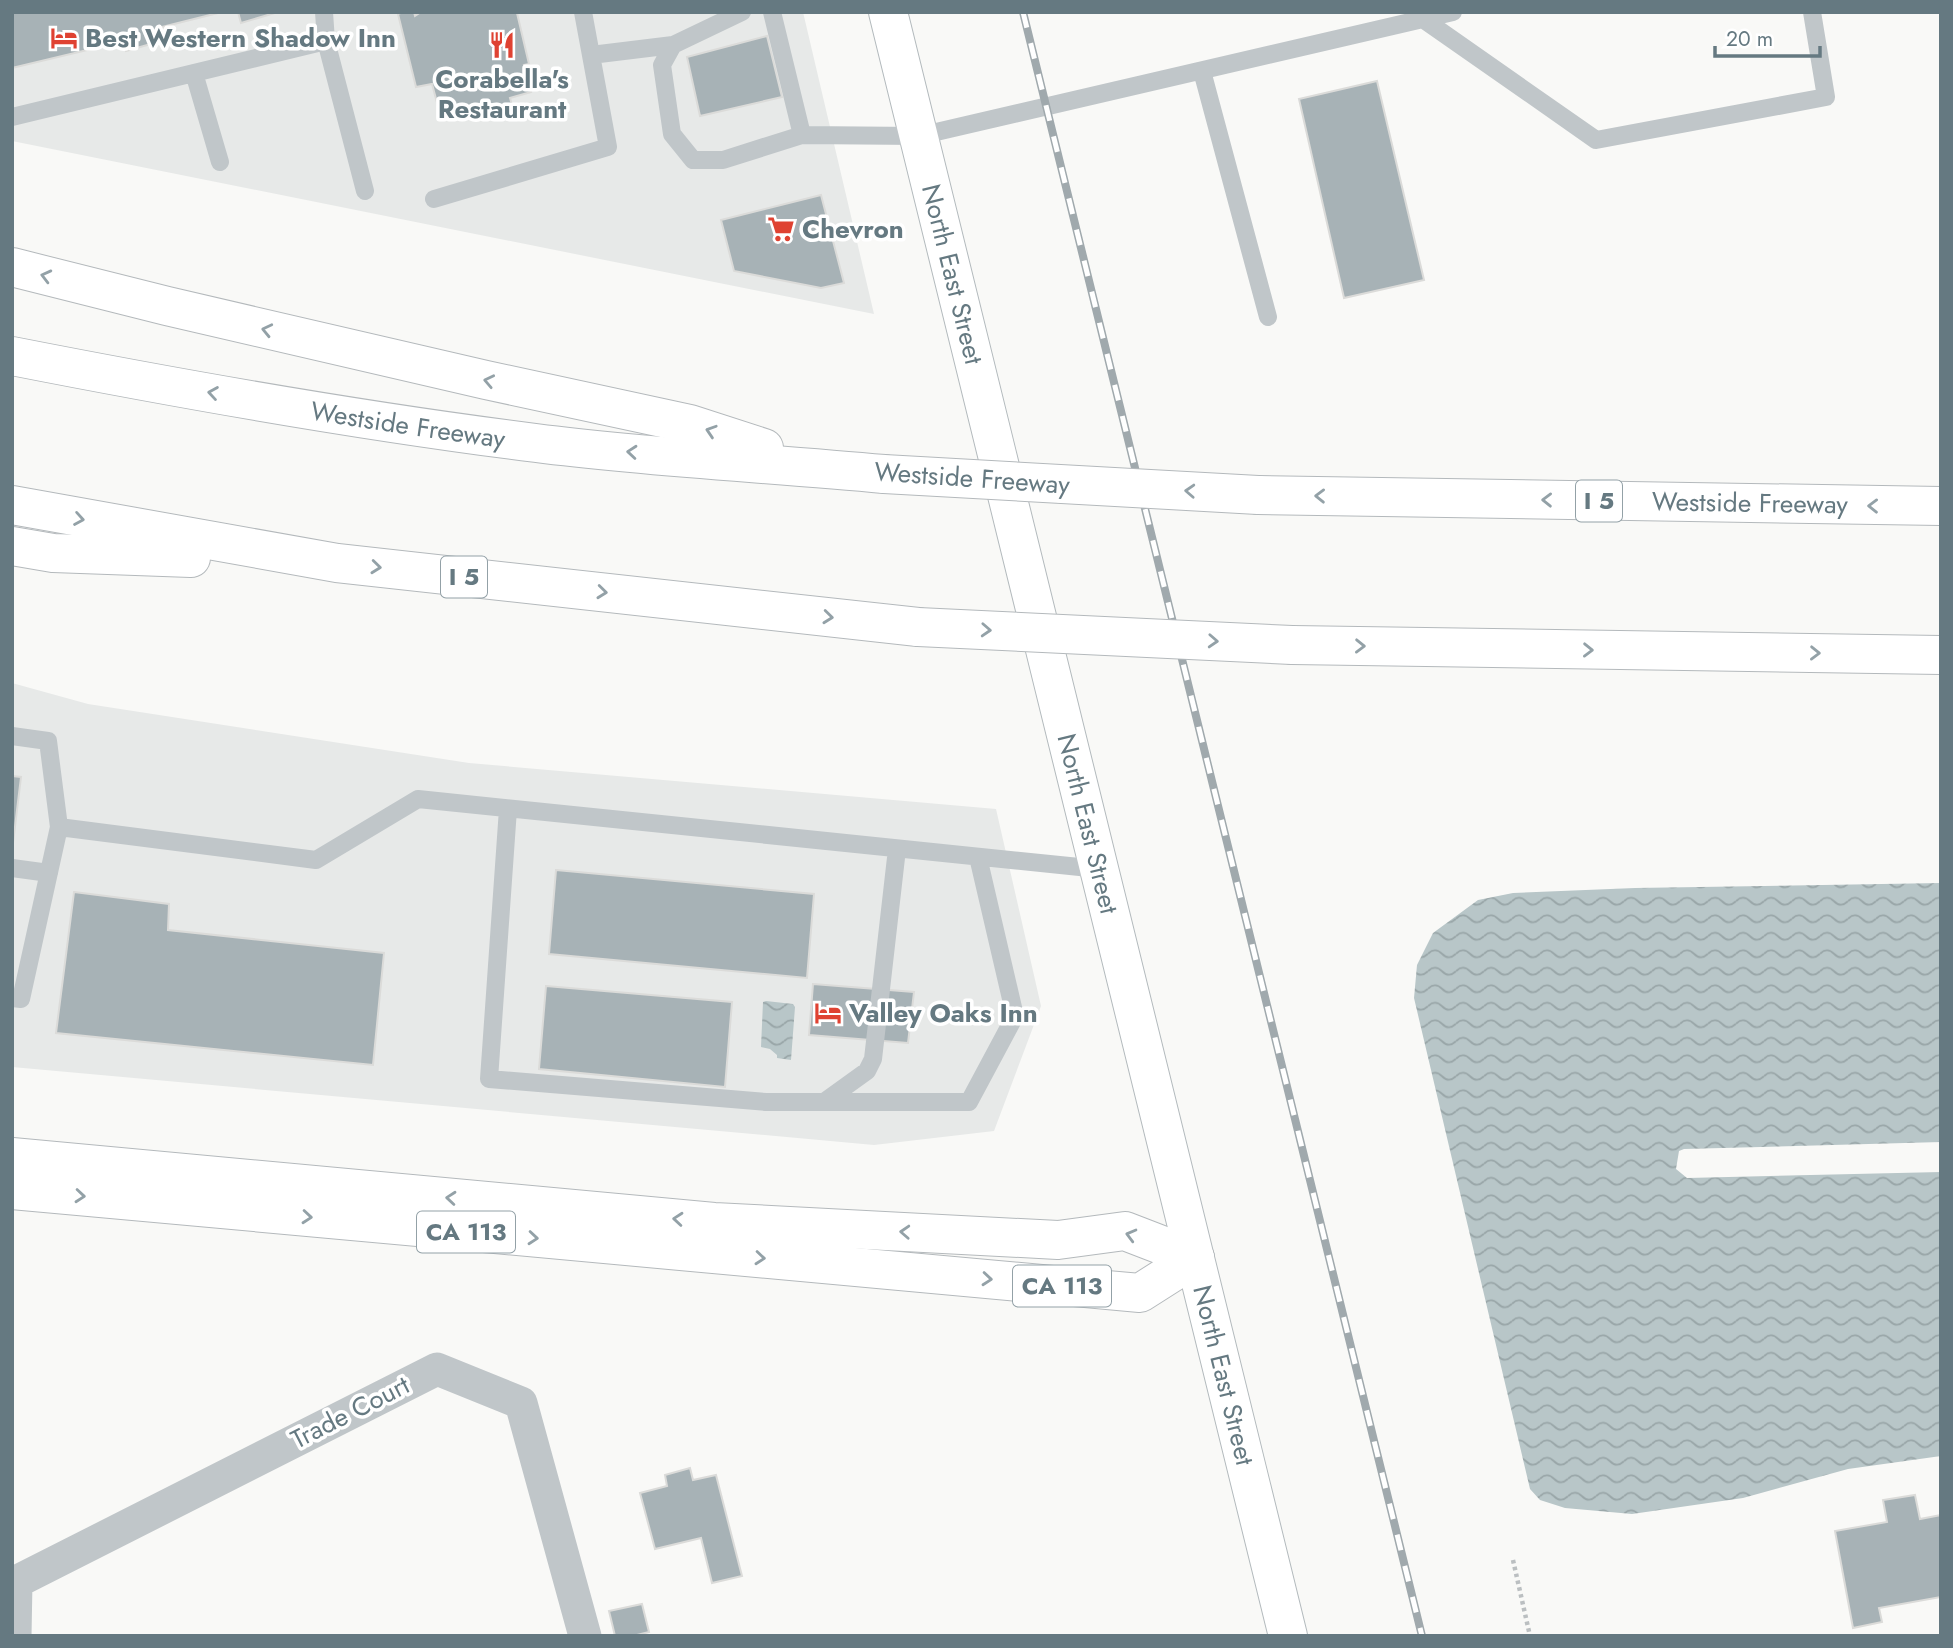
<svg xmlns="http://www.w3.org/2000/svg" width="1953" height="1648" viewBox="0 0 1953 1648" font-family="Jost,sans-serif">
<defs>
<pattern id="water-waves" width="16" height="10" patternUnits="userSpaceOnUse" patternTransform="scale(1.75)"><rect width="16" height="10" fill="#b8c6c8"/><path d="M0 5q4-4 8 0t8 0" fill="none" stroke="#99a6a8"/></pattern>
</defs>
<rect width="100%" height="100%" fill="#f9f9f7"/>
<path fill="#e7e9e8" d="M12 12H803L874 314 12 141Z
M12 683 88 704 469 763 996 809 1041 1006 994 1131 874 1145 12 1067Z"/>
<path fill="url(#water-waves)" d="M1941 883V1142L1684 1149 1679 1151 1676 1169 1687 1178 1941 1172V1456L1848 1469 1743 1498 1632 1514 1565 1508 1540 1500 1530 1489 1414 998 1417 965 1433 933 1478 900 1513 893 1635 888Z
M766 1001 793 1004 795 1007 791 1060 777 1058V1055L770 1049 761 1047 763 1002Z"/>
<path fill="#a7b2b6" stroke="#dbdbd9" stroke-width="2" d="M12 12H222L162 27 165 40 126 51 123 37 103 41 104 46 12 68Z
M238 12H278L241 23Z
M403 12H414L415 16 421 12 517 13 529 64 524 65 531 92 510 98 512 105 446 119 443 109 439 110 432 84 416 87 398 14Z
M767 36 782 97 700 116 687 57Z
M1377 81 1424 280 1344 298 1299 99Z
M821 195 844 283 821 288 734 271 721 220Z
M12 776 21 777 13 843H12Z
M556 870 814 894 807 978 549 954Z
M74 892 169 904 168 930 384 953 373 1065 56 1033Z
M813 984 914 992 908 1043 809 1035Z
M546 986 732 1002 725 1087 539 1069Z
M690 1468 693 1480 716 1475 742 1576 712 1583 701 1538 655 1549 640 1493 667 1486 665 1475Z
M1915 1495 1920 1519 1941 1515V1597L1879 1608 1882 1622 1853 1628 1835 1531 1887 1522 1883 1500Z
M642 1604 649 1632 633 1636H615L609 1611Z"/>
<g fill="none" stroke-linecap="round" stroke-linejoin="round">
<defs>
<g id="secondary">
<path id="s1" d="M888 12 1288 1636"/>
</g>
<g id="highway">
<path d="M12 267 167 306 486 380 690 424 764 448"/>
<path id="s2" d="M12 356C185 390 360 421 536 443 651 458 768 463 884 474"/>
<path id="s3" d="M1258 495 1941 506"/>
<path d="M12 505 337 563 918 627"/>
<path d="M12 546 53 553 191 558"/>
<path d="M1292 645 1941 655"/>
<path d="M12 1157 714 1222 1058 1240 1125 1231 1195 1258"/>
<path d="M12 1190 1140 1293 1195 1258"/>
</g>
</defs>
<use href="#secondary" stroke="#b3babd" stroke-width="40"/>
<use href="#highway" stroke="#b4b9bc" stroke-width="40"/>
<path stroke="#bbbfc1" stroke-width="4.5" stroke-dasharray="3.5 3.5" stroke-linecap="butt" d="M1513 1560 1530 1636"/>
<path stroke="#c0c6c9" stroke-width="18" d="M742 12 673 45 662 65 672 134 693 160H723L802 135 919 136 1453 12
M772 12 802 135
M1423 19 1596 140 1826 97 1812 12
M326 41 365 191
M591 55 673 45
M1202 71 1268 317
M194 73 220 162
M12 117 326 41 324 12
M434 199 608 147 583 12
M12 736 48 741 59 827 21 999 12 998
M508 809 489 1079 766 1102H969L1015 1016 978 857
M59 827 316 860 418 799 1099 869
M12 868 49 873
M824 1102 867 1071 873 1059 897 849"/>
<path stroke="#c0c6c9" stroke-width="33" d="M15 1636 16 1582 437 1369 521 1403 585 1636"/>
<use href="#secondary" stroke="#fff" stroke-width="38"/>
<use href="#highway" stroke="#fff" stroke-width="38"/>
<defs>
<path id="rail" d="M1023 12 1422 1636"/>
</defs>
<use href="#rail" stroke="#a0a9ad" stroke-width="8"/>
<use href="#rail" stroke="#fff" stroke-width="5" stroke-dasharray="16" stroke-linecap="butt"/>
<defs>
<path id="highway-bridge" d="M884 474 1258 495
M918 627 1292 645"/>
</defs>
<use href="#highway-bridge" stroke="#b4b9bc" stroke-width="40" stroke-linecap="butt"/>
<use href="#highway-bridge" stroke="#fff" stroke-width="38"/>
</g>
<defs><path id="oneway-chevron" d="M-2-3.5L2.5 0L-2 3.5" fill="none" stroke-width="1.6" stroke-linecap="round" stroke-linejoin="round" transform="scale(1.75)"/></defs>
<g stroke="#93a1a7">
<use href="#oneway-chevron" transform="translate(46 276) rotate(-166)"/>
<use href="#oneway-chevron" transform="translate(267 330) rotate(-167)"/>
<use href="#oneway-chevron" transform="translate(489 381) rotate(-168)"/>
<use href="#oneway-chevron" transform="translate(213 393) rotate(-171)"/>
<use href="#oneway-chevron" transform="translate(711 431) rotate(-162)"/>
<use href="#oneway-chevron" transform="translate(632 452) rotate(-175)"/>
<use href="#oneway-chevron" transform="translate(1190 491) rotate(-177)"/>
<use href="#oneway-chevron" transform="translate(1320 496) rotate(-179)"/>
<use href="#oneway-chevron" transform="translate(1547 500) rotate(-179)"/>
<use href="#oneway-chevron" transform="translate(1873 506) rotate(-179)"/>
<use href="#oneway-chevron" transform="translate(79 519) rotate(10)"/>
<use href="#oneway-chevron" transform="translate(376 567) rotate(6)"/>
<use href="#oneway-chevron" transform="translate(602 592) rotate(6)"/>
<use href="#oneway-chevron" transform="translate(828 617) rotate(6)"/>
<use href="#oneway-chevron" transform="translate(986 630) rotate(3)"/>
<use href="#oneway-chevron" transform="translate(1213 641) rotate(3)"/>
<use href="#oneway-chevron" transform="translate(1360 646) rotate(1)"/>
<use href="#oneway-chevron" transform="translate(1588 650) rotate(1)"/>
<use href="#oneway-chevron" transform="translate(1815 653) rotate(1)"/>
<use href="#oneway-chevron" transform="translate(80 1196) rotate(5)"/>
<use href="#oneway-chevron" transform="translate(451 1198) rotate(-175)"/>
<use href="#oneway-chevron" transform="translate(307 1217) rotate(5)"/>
<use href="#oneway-chevron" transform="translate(678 1219) rotate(-175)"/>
<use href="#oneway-chevron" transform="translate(905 1232) rotate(-177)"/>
<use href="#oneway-chevron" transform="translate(1131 1235) rotate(-165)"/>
<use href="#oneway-chevron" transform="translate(533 1238) rotate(5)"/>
<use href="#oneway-chevron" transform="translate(760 1258) rotate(5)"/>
<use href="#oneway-chevron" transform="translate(987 1279) rotate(5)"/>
</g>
<defs>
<symbol id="hotel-bare" viewBox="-9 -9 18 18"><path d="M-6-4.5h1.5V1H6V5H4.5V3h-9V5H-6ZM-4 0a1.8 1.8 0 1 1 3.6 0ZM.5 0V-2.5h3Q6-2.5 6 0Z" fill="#df4232" stroke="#fff" stroke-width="2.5" paint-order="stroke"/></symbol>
<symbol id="restaurant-bare" viewBox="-9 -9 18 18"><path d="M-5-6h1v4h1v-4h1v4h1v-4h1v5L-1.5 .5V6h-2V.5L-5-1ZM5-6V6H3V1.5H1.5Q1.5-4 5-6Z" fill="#df4232" stroke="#fff" stroke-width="2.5" paint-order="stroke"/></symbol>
<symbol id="supermarket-bare" viewBox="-9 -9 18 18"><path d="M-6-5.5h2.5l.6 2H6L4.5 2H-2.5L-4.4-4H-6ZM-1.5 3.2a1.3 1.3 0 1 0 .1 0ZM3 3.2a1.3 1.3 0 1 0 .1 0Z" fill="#df4232" stroke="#fff" stroke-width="2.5" paint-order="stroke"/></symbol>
</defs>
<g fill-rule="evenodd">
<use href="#hotel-bare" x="45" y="19" width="38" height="38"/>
<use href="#restaurant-bare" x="483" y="26" width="38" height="38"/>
<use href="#supermarket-bare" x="762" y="210" width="38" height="38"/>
<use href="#hotel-bare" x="809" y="994" width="38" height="38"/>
</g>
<g text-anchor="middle" stroke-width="7" stroke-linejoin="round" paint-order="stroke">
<g fill="#fff" stroke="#93a1a7" stroke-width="2">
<rect x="1576" y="480.5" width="46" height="41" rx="5"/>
<rect x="441" y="556.5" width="46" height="41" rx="5"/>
<rect x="417" y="1211.5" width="98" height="41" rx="5"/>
<rect x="1013" y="1265.5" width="98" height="41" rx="5"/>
</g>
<g font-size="24" font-weight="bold" fill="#657981">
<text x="1599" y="509">I 5</text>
<text x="464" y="585">I 5</text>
<text x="466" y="1240">CA 113</text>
<text x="1062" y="1294">CA 113</text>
</g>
<g font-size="26" font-weight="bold" fill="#657981" stroke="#fff" text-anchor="start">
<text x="85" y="47">Best Western Shadow Inn</text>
<text x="502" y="88" text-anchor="middle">Corabella's<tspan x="502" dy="30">Restaurant</tspan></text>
<text x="802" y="238">Chevron</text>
<text x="849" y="1022">Valley Oaks Inn</text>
</g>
<g font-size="26" fill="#657981" stroke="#fff">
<text dy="9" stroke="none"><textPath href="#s1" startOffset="270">North East Street</textPath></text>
<text dy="9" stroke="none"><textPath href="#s2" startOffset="402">Westside Freeway</textPath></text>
<text transform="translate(972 478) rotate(4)" y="9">Westside Freeway</text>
<text dy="9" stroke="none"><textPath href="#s3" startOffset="492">Westside Freeway</textPath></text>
<text dy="9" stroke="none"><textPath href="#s1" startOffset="836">North East Street</textPath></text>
<text dy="9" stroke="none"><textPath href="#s1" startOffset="1404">North East Street</textPath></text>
<text transform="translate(350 1412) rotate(-27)" y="9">Trade Court</text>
</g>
</g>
<rect width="1953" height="1648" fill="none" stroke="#657981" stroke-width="28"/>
<path d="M1715 46v10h105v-10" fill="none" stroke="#657981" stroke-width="3.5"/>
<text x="1726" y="46" font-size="21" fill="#657981" stroke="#ffffff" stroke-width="5" paint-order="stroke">20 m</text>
</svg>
